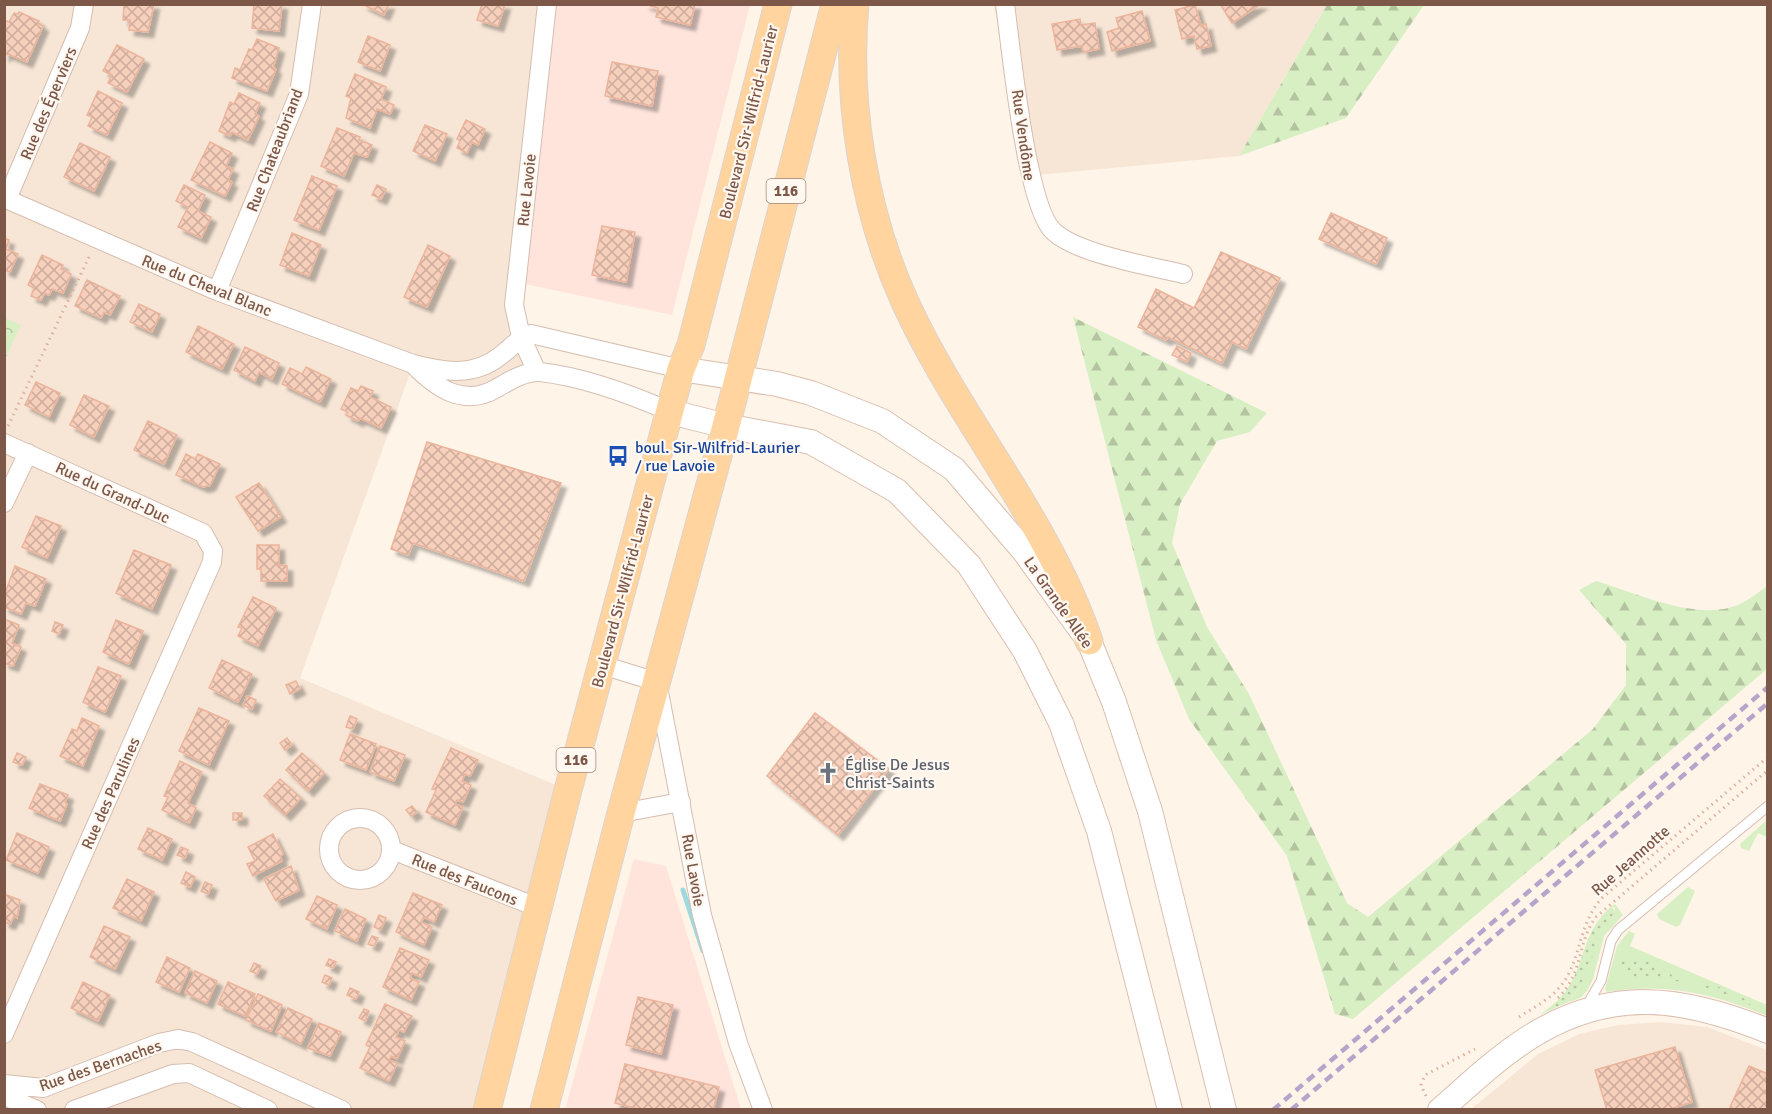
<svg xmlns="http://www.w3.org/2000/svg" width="1772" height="1114" viewBox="0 0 1772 1114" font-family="Signika,sans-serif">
<defs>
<pattern id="forest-firs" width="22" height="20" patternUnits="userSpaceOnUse" patternTransform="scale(1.5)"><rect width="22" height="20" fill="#d8efc4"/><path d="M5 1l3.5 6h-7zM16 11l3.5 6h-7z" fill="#b4c4a1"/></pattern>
<pattern id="park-crowns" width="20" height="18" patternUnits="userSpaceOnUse" patternTransform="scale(1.5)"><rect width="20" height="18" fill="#d8efc4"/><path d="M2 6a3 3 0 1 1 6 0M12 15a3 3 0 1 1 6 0" fill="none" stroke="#b4c4a1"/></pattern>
<pattern id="garden-dots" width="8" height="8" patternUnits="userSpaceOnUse" patternTransform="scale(1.5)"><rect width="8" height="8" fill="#d8efc4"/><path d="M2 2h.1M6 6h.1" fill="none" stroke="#b4c4a1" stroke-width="1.8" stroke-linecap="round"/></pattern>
<pattern id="building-cross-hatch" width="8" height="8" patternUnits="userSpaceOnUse" patternTransform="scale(1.5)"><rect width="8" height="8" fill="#f7d0bd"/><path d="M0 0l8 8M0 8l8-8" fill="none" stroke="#cdac9c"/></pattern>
<filter id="shadow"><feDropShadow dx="5.5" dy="5.5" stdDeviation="1.5" flood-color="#0004"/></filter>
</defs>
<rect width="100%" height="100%" fill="#fff4e8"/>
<path fill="#f7e6d6" d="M5 5H547L515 282 537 372 471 397 413 365 300 678 568 790 487 1109 5 1110Z
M994 5H1327L1239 156 1027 176Z
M1661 1022 1707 1027 1767 1050V1109L1470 1110 1538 1054 1579 1034 1618 1025Z"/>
<path fill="#ffe4dc" d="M547 5H750L672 315 515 282Z
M634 859 666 866 741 1109 565 1110Z"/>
<path fill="#d8efc4" d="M1767 820V837L1758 833 1749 851 1741 848 1740 844Z
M1688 887 1695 891 1680 925 1676 927 1659 919 1657 914Z
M1615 904 1623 915 1604 936 1593 979 1587 991 1580 998 1558 1006C1590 993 1586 956 1600 931 1605 922 1614 919 1615 908L1612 906Z
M1629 931 1635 934 1630 946 1767 1005V1016C1715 994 1665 982 1607 992L1605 989 1617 946Z"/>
<path fill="url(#forest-firs)" d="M1327 5H1424L1346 118 1239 156Z
M1073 317 1267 413 1250 432 1217 441 1180 504 1172 543 1207 627 1249 694 1347 903 1368 917 1593 729 1626 685V644L1579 590 1596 581C1636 593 1700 623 1740 604 1750 599 1759 592 1767 586V669L1353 1019 1335 1014 1287 856 1189 719 1156 640Z"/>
<path fill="url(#park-crowns)" d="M5 318 21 325 5 359Z"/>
<path fill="url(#garden-dots)" d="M1612 906 1616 914 1600 931 1589 968 1579 989 1564 1004 1539 1015C1593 981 1572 939 1612 906Z
M1623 959 1653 962 1682 982 1649 976 1627 978 1617 966Z
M1697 982 1719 987 1767 1009V1012L1715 990 1700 986Z"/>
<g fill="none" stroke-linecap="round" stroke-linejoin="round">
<path stroke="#9ed9de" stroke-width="5" d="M683 890 703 951"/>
</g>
<path fill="url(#building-cross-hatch)" stroke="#ecb49b" stroke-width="1.5" filter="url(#shadow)" d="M124 4H154L148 32 129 30 130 20H123Z
M254 4H282L279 31 252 28Z
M362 4H389L384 15Z
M482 4H505L498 26 477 20Z
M644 4H695L690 25 656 17 658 8Z
M1220 4H1261L1232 23Z
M1195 5 1201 26 1206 24 1211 46 1197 49 1194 36 1182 39 1175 10Z
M1142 11 1150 41 1112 51 1107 32 1119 28 1116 18Z
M19 12 39 21 38 23 43 26 27 62 6 53 4 57V20L9 22 14 13 18 14Z
M1080 19 1081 25 1095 23 1099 49 1083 52 1082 46 1057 50 1052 24Z
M368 36 390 45 380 71 358 62Z
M257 39 279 48 273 68 276 69 267 91 232 78 235 68 240 70 249 49 252 50Z
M117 45 144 59 127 92 108 83 112 75 103 71Z
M612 62 658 71 652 106 605 96Z
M355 74 386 87 381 99 394 105 390 114 377 109 370 128 346 118 351 98 346 96Z
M98 91 122 103 107 135 88 126 92 117 87 115Z
M239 93 260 103 255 114 259 116 248 140 232 132 230 136 219 131 230 102 234 104Z
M466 120 485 129 478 145 472 142 467 153 457 148 460 141 457 139Z
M425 125 447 134 435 161 413 151Z
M337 128 360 137 359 140 372 145 367 157 354 153 344 176 321 166Z
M210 142 232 153 226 166 233 169 228 180 232 182 225 196 191 180Z
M80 143 110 157 94 191 64 177Z
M312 176 337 186 319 230 294 220Z
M184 185 205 195 198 211 211 217 201 238 178 227 188 207 176 201Z
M377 185 386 189 381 199 372 195Z
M1331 213 1387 238 1376 264 1319 239Z
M602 226 635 232 626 282 592 275Z
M292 233 321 245 309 276 280 265Z
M4 238 9 240 6 249 18 254 10 272 4 270Z
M428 245 450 256 427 307 404 297Z
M1221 252 1280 278 1246 349 1232 342 1222 363 1168 337 1166 340 1138 327 1156 289 1194 308Z
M42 255 63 265 61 269 71 274 63 293 52 289 49 295 45 293 41 300 31 296 34 288 28 285Z
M87 280 120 296 110 315 104 312 101 318 75 306Z
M139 304 160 314 152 332 130 322Z
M198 326 234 344 222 369 186 352Z
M1177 346 1191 353 1187 362 1172 355Z
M245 347 279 363 272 379 259 372 255 381 234 370Z
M306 367 331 379 320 402 282 384 290 368 302 374Z
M36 382 60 393 49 417 25 405Z
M361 386 373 391 370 397 391 407 381 428 360 418 358 421 346 415 348 412 341 409 351 388 358 391Z
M84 395 109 406 94 437 70 425Z
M148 421 177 435 164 464 134 450Z
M427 442 561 483 524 581 413 543 408 555 391 549Z
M186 454 195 459 198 454 220 464 210 485 203 487 176 475Z
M259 483 281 517 258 531 236 497Z
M36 516 61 526 47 558 22 547Z
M257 545H279V565L287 566V581H261V569H257Z
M134 550 171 565 152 609 116 593Z
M15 566 46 579 35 606 26 603 21 614 4 607V596Z
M253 597 276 608 258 646 238 636 242 628 238 627Z
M4 619 19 625 12 643 21 647 13 666 4 663Z
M116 620 143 631 129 664 103 652Z
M55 622 63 625 59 634 52 631Z
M222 660 252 674 238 702 209 688Z
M98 667 121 676 105 712 83 702Z
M296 681 300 689 290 694 286 685Z
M247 696 256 700 252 709 243 705Z
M199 708 229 721 209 765 179 751Z
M815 713 889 769 838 835 767 776Z
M350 716 357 719 353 729 346 727Z
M82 718 99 726 83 766 60 756 72 729 77 731Z
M350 734 376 744 366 770 340 760Z
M287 738 292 745 285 750 280 743Z
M380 746 405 755 394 781 370 772Z
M451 748 478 760 470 776 465 774 462 781 471 785 463 802 457 800 455 804 463 807 455 825 426 812 436 790 432 789Z
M17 753 26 757 22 765 13 762Z
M302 753 324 773 308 791 286 770Z
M180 761 202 772 188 803 196 808 189 823 162 810 168 797 164 796Z
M280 779 301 798 285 815 264 796Z
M40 784 68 795 65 802 67 804 60 821 29 808Z
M412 806 417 812 411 816 406 810Z
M233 813H242V820H233Z
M148 828 172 839 162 860 138 849Z
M17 833 49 847 38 873 6 860Z
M273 834 283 854 280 856 282 861 253 876 247 864 255 861 248 847Z
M181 847 188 850 185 858 177 855Z
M291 866 299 890 276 901 264 879Z
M186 872 195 877 190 887 181 883Z
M127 879 154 892 141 921 113 908Z
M205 882 212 885 208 894 201 891Z
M413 893 442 905 434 922 424 917 421 922 432 927 424 945 396 932Z
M4 894 20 900 17 918 14 916 10 924 4 922Z
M317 896 337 905 327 929 306 919Z
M345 909 366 919 357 941 335 931Z
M379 915 386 918 380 930 374 927Z
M104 926 130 937 115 969 90 957Z
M372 936 378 938 374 946 368 944Z
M400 948 429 960 421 977 412 973 410 978 419 982 411 1000 383 987Z
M167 957 190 968 179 992 156 982Z
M329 959 336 962 333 968 326 965Z
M254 963 261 966 257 974 250 971Z
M195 971 217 981 207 1003 185 993Z
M325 975 332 978 329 985 322 982Z
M83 982 110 995 98 1021 71 1008Z
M228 982 255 994 245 1016 218 1004Z
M350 988 359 992 356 999 347 995Z
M258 994 282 1005 271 1031 246 1020Z
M638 997 673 1005 661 1054 626 1045Z
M385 1004 412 1016 404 1032 399 1030 396 1037 405 1041 397 1059 391 1056 389 1060 397 1063 389 1081 360 1068 370 1047 366 1045Z
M288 1008 312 1019 301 1044 276 1032Z
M364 1009 369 1011 365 1021 359 1018Z
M319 1023 341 1032 330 1056 308 1048Z
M1675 1047 1692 1102 1667 1110H1607L1595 1070Z
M625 1064 719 1087 713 1110H643L615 1103Z
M1749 1066 1768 1074V1110H1736L1730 1107Z"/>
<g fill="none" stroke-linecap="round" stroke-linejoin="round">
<defs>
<path id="lane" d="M1587 1005 1601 981 1611 941 1618 930 1768 806"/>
<path id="street" d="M1005 4C1011 48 1026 205 1053 231 1077 254 1150 266 1183 274
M4 198 217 291 413 364C444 372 474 377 500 356 511 348 518 338 531 334L681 369
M7 199 80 28 84 4
M217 291 299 94 312 4
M413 364C436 388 464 408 497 388 509 381 525 371 540 372 585 377 630 394 671 412
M537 372 521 337 514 305 547 4
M4 443 203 533 213 551 212 562 4 1034
M4 503 28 453
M602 665 657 682 702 915 738 1043 763 1110
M621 813 681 802
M329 849a31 31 0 1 1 62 0a31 31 0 1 1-62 0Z
M392 850 539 908
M4 1084 43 1088 159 1043 178 1039 192 1042 342 1110
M4 1091 11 1099 37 1110
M74 1110 173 1074 189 1073 268 1110"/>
<path id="secondary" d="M681 369 777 384 811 393 882 421 954 469 1024 551 1089 641 1114 702 1150 811 1224 1110
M671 412 726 426 811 442 897 491 969 565 1025 651 1061 723 1099 831 1170 1110
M1440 1110C1469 1085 1498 1057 1530 1037 1611 986 1684 997 1768 1031"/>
<path id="primary" d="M855 4C846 103 864 212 905 302 959 420 1047 518 1089 641
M487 1110 568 790 681 369 691 345 778 4
M544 1110 621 813 726 426 835 4"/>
</defs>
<use href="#lane" stroke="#d5bdaf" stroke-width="11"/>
<use href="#street" stroke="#d5bdaf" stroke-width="20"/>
<use href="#secondary" stroke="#dbbeae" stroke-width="26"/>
<use href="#primary" stroke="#ddd3cf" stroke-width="29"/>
<path stroke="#ddb29f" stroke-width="3" stroke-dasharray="1.5 4.5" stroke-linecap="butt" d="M8 426 91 253
M1558 998C1584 972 1577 942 1596 917L1768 770
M1519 1017C1538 1005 1558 995 1568 975 1582 948 1581 921 1602 898L1768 757
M1426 1096 1421 1085 1425 1075 1475 1049"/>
<use href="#lane" stroke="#fff" stroke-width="9"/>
<use href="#street" stroke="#fff" stroke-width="18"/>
<use href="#secondary" stroke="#fff" stroke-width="24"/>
<use href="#primary" stroke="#ffd49f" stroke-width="27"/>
<path stroke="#b6a4cb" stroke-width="4.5" stroke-dasharray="9 6" stroke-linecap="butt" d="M1273 1110 1768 687
M1291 1110 1768 703"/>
</g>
<defs>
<symbol id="bus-bare" viewBox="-9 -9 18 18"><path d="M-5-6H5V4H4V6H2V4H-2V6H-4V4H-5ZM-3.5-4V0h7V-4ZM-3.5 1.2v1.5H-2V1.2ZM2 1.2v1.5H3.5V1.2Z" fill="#1a4fb4" stroke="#fff8f1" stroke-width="2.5" paint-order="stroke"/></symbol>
<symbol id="church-bare" viewBox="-9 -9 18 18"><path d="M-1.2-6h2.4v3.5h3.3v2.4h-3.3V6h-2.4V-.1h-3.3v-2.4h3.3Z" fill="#6b7280" stroke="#fff8f1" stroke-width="2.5" paint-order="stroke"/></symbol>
</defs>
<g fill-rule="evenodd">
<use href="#bus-bare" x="603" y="441" width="30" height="30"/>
<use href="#church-bare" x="813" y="758" width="30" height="30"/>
</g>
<g text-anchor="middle" stroke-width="4.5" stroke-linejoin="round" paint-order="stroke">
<g fill="#fff8f1" stroke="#a4877b" stroke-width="1.5">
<rect x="766.5" y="179" width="39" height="24" rx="4.5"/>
<rect x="556.5" y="748" width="39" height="24" rx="4.5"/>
</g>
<g font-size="15" font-weight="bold" fill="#7d5748">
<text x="786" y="196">116</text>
<text x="576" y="765">116</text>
</g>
<g font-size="16" fill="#7d5748" stroke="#fff8f1">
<text transform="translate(48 103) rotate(-67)" y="6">Rue des Éperviers</text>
<text transform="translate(748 122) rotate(-76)" y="6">Boulevard Sir-Wilfrid-Laurier</text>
<text transform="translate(1024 135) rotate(82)" y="6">Rue Vendôme</text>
<text transform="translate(274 150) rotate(-69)" y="6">Rue Chateaubriand</text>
<text transform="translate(526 190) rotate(-84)" y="6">Rue Lavoie</text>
<text transform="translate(207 285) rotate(22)" y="6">Rue du Cheval Blanc</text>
<text transform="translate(113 492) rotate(25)" y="6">Rue du Grand-Duc</text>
<text transform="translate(622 591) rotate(-75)" y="6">Boulevard Sir-Wilfrid-Laurier</text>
<text transform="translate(1059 602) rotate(55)" y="6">La Grande Allée</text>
<text transform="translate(110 793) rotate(-66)" y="6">Rue des Parulines</text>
<text transform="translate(1630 860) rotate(-41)" y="6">Rue Jeannotte</text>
<text transform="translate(694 870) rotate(80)" y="6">Rue Lavoie</text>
<text transform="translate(465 879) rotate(22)" y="6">Rue des Faucons</text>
<text transform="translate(100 1065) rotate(-19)" y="6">Rue des Bernaches</text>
</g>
<g font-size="16" fill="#164399" stroke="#fff8f1" text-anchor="start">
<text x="635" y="453">boul. Sir-Wilfrid-Laurier<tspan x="635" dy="18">/ rue Lavoie</tspan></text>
</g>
<g font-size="16" fill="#5b616d" stroke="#fff8f1" text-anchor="start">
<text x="845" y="770">Église De Jesus<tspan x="845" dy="18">Christ-Saints</tspan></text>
</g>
</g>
<rect width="1772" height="1114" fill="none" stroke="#7d5748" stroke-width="12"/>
</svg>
